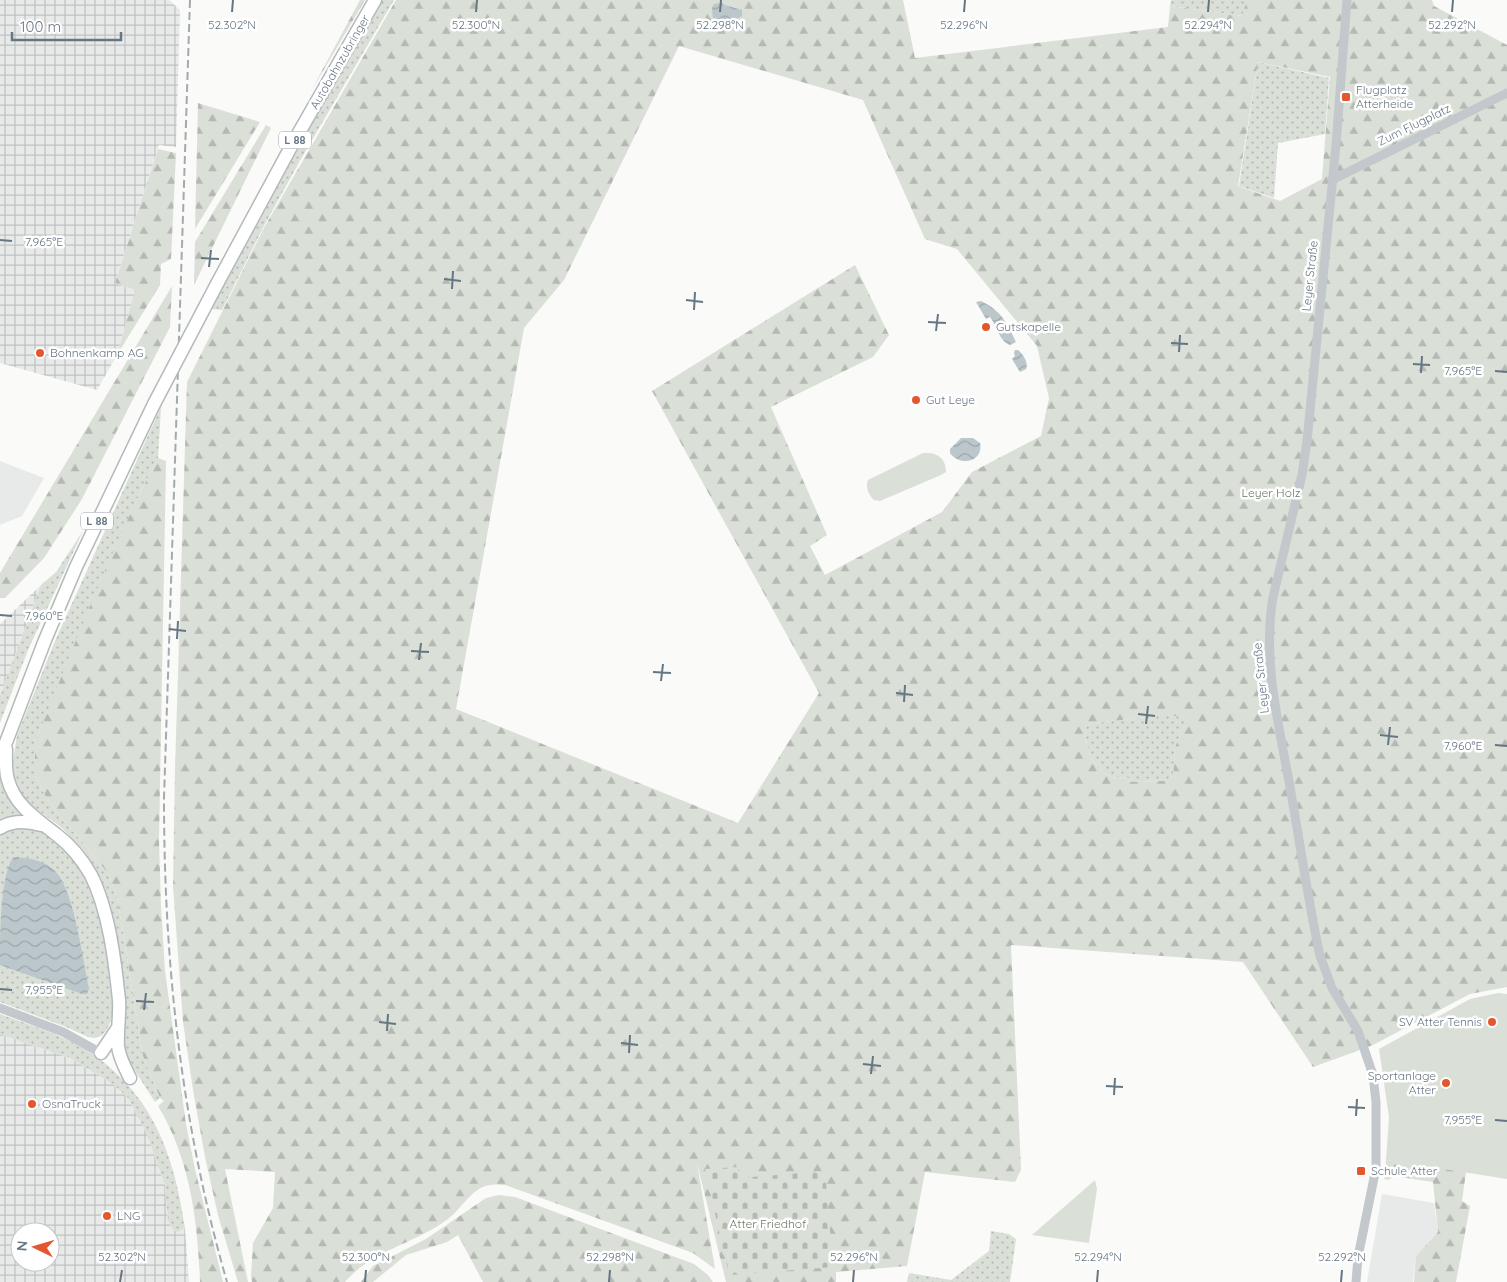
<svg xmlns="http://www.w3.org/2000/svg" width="1507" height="1282" viewBox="0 0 1507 1282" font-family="Quicksand,sans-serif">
<defs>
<pattern id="industrial-grid" width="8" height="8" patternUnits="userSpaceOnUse" patternTransform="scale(1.25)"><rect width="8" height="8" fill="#e8e9e9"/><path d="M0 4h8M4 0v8" fill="none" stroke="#c0c1c2"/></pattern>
<pattern id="grass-dots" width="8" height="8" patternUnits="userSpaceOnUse" patternTransform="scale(1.25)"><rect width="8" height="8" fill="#dadfd7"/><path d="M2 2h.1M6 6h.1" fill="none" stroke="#b4b9b4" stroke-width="1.8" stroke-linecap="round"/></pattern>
<pattern id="forest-firs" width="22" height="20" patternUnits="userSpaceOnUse" patternTransform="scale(1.25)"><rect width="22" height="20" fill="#dadfd7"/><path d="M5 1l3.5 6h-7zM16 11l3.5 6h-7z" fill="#b4b9b4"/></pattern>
<pattern id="cemetery-stones" width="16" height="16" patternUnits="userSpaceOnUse" patternTransform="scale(1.25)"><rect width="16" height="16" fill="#dadfd7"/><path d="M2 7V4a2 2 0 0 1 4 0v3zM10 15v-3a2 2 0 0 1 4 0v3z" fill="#b4b9b4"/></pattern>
<pattern id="water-waves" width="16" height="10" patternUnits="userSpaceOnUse" patternTransform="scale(1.25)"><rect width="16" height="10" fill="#bbc7cb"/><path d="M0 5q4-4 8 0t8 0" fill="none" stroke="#9ca6aa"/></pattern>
</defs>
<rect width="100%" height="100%" fill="#fafaf8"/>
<path fill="#e8e9e9" d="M0 461 44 478 22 516 0 525Z
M1382 1194 1434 1203 1438 1232 1416 1256 1413 1282H1367Z"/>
<path fill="url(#industrial-grid)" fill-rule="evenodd" d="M0 0H169L180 10 176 147 159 145 115 283 135 290 117 355 97 390 0 363Z
M41 585 0 696V624Z
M0 1034 70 1058 113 1084 128 1098 147 1134 165 1186 168 1221 173 1230 177 1232 185 1228 189 1282H0ZM20 1232H50V1262H20Z"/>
<path fill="url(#grass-dots)" d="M382 0H394L301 159 264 226 222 310 210 309 257 221Z
M1171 0H1247L1243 16 1170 6Z
M1258 62 1329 78 1325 134 1278 143 1274 198 1239 186Z
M161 407 158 458 141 491 118 542 35 742V775L47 799 65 822 108 873 117 896 143 1056 160 1098 155 1102 126 1057 123 1047 125 1001 113 916 105 890 96 870 82 849 62 828 30 804 22 796 14 776 13 761 17 735 55 641Z
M83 531 28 650 0 723V696L41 585 56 572Z
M1186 715 1183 729 1175 747 1173 776 1164 781 1129 782 1127 777C1121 778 1113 778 1108 775 1092 768 1082 740 1087 724L1156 716Z
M2 773C6 793 10 802 23 816L0 822V781Z
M17 825 40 830 55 840 72 859 84 875 95 896 102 920 113 1010 111 1021 106 1031 101 1036 94 1038 88 1037 66 1027 0 1002V832Z
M0 1014C29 1025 61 1034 88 1051 153 1094 174 1154 185 1228L177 1232 173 1230 168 1221 165 1186 147 1134 128 1098 113 1084 70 1058 0 1034Z
M991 1231 1009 1234 1016 1239 1010 1282H907L909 1273 951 1280 989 1251Z"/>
<path fill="url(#forest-firs)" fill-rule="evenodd" d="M360 0H365L310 93Z
M396 0H903L915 58 1168 27 1170 6 1242 16 1247 0H1432L1434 6 1507 45V987L1470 994 1371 1046 1313 1067 1243 962 1011 945 1021 1170 1015 1182 925 1172 907 1266 836 1272V1282H726L697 1163 715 1269 693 1253 505 1185C495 1184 487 1184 479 1189 466 1197 459 1211 448 1219 416 1243 371 1251 345 1282H252L251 1277 253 1243 273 1208 275 1172 225 1169 248 1282H238L218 1215 205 1157 193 1090 183 1022 173 886 175 769 187 382 265 226ZM679 46 863 100 925 239 957 249 1037 346 1049 398 1041 436 972 472 942 512 825 575 810 546 827 535 771 407 873 357 889 335 855 265 652 391 819 693 738 823 456 709 524 328 564 280ZM1258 62 1330 77 1322 179 1280 201 1238 186ZM1156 716H1185L1183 729 1175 747 1173 776 1164 781 1129 782 1127 777C1121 778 1113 778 1108 775 1092 768 1082 740 1087 724Z
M198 103 260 122 195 229Z
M266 125 271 128 194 285 195 242Z
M158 149 176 153 171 259 161 264 160 285 117 355 135 290 115 283Z
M172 286 170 327 82 499 44 558 5 598H0V573Z
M158 458 166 461 159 840 161 906 165 971 186 1124 195 1169 223 1282H200C198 1223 190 1158 158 1106L164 1101 160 1098 143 1056 117 896 108 873 65 822 47 799 35 775V742C74 647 110 549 158 458Z
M1386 1160 1466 1172 1462 1201 1470 1206 1456 1282H1414L1416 1256 1438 1232 1433 1182 1393 1176 1389 1180 1384 1179Z
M499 1195 515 1197 694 1264 708 1275 713 1282H483L458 1235 447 1242 406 1255 373 1282H361L373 1266 426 1239 486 1198Z"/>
<path fill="url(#cemetery-stones)" d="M738 1167 739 1178 825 1171 833 1267 729 1275 705 1169Z"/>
<path fill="#dadfd7" d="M923 453C936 452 946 457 946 472L941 475 880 501 874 500C869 495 865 488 868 480Z
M1498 993 1507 994V1179L1386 1160 1389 1117 1379 1049 1470 999Z
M1095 1180 1097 1189 1089 1243 1032 1235Z"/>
<path fill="url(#water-waves)" d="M718 3 742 10V16C735 21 720 24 713 21L712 8 714 4Z
M981 301C1002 312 1006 321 1016 342L1010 345C999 341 997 326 990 317L986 319 976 302Z
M1015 350H1018C1023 354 1029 363 1026 369L1020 372 1012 359 1015 356 1014 353Z
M961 438H973L980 443C984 462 960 467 950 453V449Z
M14 857C29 858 45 860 56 872 74 891 83 961 89 989L87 994H82L0 965C0 942 0 871 14 857Z"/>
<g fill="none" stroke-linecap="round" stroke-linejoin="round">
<defs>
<path id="trunk" d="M218 282 293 143 375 0
M6 749C6 759 5 770 8 780 15 806 37 819 57 835 70 845 83 861 91 875 109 911 115 961 119 1000 120 1015 117 1031 118 1046 119 1057 125 1068 130 1078
M0 758 45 640 76 567 154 404
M0 828C13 820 27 821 41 825
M101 1053 117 1029"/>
</defs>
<use href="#trunk" stroke="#b4b9bd" stroke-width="15"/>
<path stroke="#c3c8cc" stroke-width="9" d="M1347 0 1336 145 1307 441 1302 475 1273 597C1262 661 1279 725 1290 787 1300 843 1308 900 1320 956L1332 988 1358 1031 1373 1075 1376 1102V1168L1358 1257 1356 1282
M1332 180 1507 93
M0 1008 63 1032 101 1053"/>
<use href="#trunk" stroke="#fff" stroke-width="12"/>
<path stroke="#a2aab0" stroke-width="2" stroke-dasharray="8 4" stroke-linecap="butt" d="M190 0 164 798C164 964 181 1122 227 1282"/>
<defs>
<path id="trunk-bridge" d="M154 404 218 282"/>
</defs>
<use href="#trunk-bridge" stroke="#b4b9bd" stroke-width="15" stroke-linecap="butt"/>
<use href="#trunk-bridge" stroke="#fff" stroke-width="12"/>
</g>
<path fill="none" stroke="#657683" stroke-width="2" d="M232 12 233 0M476 12 477 0M720 12 721 0M964 12 965 0M1208 12 1209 0M1452 12 1453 0M0 240 12 241M201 258 219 259M209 267 211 250M444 279 461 281M452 289 453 271M686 300 703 302M694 310 695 292M928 322 946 323M936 331 938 314M1171 343 1188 344M1179 352 1180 335M1413 364 1430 365M1495 371 1507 372M1421 373 1422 356M0 615 12 616M169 629 186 631M177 639 178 621M411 651 429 652M419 660 421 643M653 672 671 673M661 681 663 664M896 693 913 695M904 702 905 685M1138 714 1155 716M1146 724 1148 706M1380 735 1398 737M1388 745 1390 727M1495 745 1507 746M0 989 12 990M136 1001 154 1002M144 1010 146 993M379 1022 396 1024M387 1031 388 1014M621 1043 638 1045M629 1053 630 1035M863 1064 881 1066M871 1074 873 1056M1106 1086 1123 1087M1114 1095 1115 1078M1348 1107 1365 1108M1356 1116 1357 1099M1495 1120 1507 1121M120 1282 122 1270M365 1282 366 1270M609 1282 610 1270M853 1282 854 1270M1097 1282 1098 1270M1341 1282 1342 1270"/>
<g fill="#e4572e" stroke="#fff" stroke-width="2">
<rect x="1341" y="92" width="10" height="10" rx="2.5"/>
<circle cx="986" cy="327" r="5"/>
<circle cx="40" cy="353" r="5"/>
<circle cx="916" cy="400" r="5"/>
<circle cx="1492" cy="1022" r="5"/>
<circle cx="1446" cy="1083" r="5"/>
<circle cx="32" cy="1104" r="5"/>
<rect x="1356" y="1166" width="10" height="10" rx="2.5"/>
<circle cx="107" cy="1216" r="5"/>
</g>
<g text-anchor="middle" stroke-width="5" stroke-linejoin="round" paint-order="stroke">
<g fill="#fff" stroke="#939fa8" stroke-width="1">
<rect x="279" y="131.5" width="32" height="17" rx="4"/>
<rect x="81" y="512.5" width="32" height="17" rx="4"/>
</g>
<g font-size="11" font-weight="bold" fill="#657683">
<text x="295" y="144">L 88</text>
<text x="97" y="525">L 88</text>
</g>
<g font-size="12" fill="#657683" stroke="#fff">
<text transform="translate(340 62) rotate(-60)" y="4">Autobahnzubringer</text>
<text transform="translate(1414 125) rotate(-26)" y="4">Zum Flugplatz</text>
<text transform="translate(1310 276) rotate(-84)" y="4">Leyer Straße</text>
<text transform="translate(1261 678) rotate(-96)" y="4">Leyer Straße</text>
</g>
<g font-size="12" fill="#657683" stroke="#fff" text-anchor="start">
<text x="1356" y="94">Flugplatz<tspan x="1356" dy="14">Atterheide</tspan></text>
<text x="996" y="331">Gutskapelle</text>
<text x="50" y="357">Bohnenkamp AG</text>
<text x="926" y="404">Gut Leye</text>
<text x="1482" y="1026" text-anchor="end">SV Atter Tennis</text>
<text x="1436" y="1080" text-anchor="end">Sportanlage<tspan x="1436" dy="14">Atter</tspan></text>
<text x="42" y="1108">OsnaTruck</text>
<text x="1371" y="1175">Schule Atter</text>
<text x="117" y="1220">LNG</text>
</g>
<g font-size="12" fill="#687a64" stroke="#fff">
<text x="1271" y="497">Leyer Holz</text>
<text x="768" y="1228">Atter Friedhof</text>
</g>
</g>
<g font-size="12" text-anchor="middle" fill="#657683" stroke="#fff" stroke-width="5" stroke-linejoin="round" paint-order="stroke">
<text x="232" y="29">52.302°N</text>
<text x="476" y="29">52.300°N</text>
<text x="720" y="29">52.298°N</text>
<text x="964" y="29">52.296°N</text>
<text x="1208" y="29">52.294°N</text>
<text x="1452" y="29">52.292°N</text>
<text x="44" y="246">7.965°E</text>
<text x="1463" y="375">7.965°E</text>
<text x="44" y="620">7.960°E</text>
<text x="1463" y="750">7.960°E</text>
<text x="44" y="994">7.955°E</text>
<text x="1463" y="1124">7.955°E</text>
<text x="122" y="1261">52.302°N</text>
<text x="366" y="1261">52.300°N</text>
<text x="610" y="1261">52.298°N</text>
<text x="854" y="1261">52.296°N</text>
<text x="1098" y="1261">52.294°N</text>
<text x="1342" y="1261">52.292°N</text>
</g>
<g transform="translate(35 1247) rotate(275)"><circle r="24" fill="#ffffff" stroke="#c1c8cd"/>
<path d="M0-4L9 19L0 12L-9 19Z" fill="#e4572e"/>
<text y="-8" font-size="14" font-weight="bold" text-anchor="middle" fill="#657683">N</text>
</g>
<path d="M12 32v8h109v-8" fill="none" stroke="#657683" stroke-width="2.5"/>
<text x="20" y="32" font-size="15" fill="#657683" stroke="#ffffff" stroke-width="4" paint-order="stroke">100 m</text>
</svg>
